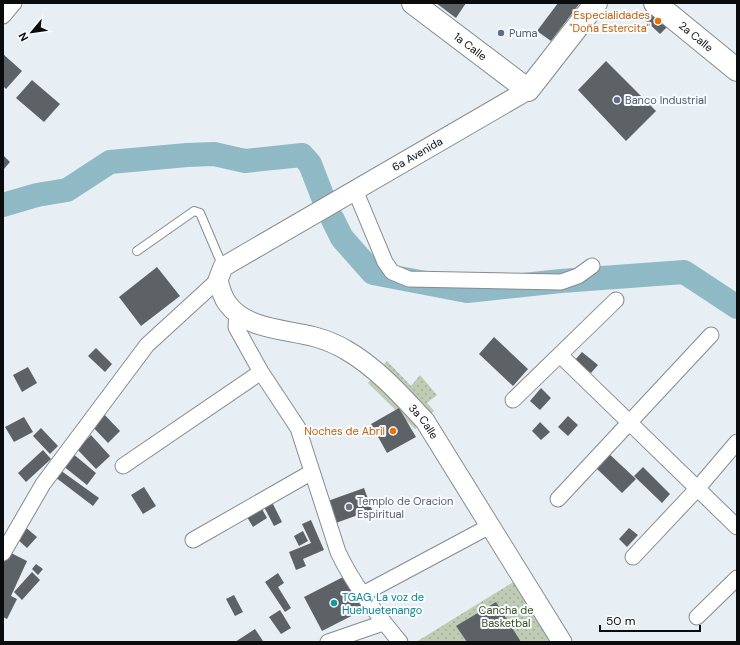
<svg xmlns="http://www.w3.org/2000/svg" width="740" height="645" viewBox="0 0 740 645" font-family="'DM Sans',sans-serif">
<defs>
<pattern id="park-dots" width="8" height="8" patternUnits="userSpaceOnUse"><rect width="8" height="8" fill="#bfcbb3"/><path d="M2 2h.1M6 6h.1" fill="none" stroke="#a3ad99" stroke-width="1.8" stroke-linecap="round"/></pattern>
</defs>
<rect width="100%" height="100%" fill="#e8eff4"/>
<path fill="url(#park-dots)" d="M387 361 411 386 420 375 437 395 427 403 434 411 415 429 368 383Z
M515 581 557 642H416Z"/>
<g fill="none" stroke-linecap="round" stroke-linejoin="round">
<path stroke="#90b9c6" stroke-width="24" d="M3 205 37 195 67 190 110 162 187 155 214 154 245 161 302 155 310 164 324 200
M333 220 342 238 373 273 467 291 561 281 684 272 737 307"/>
</g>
<path fill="#5d6267" d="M436 3H466L456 18Z
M558 3H580L551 41 537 31Z
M655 7 671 23 660 34 644 19Z
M3 54 22 71 6 89 3 86Z
M606 61 656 111 626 141 578 90Z
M32 80 60 104 44 122 16 98Z
M3 155 10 162 3 170Z
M157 267 180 296 141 326 119 297Z
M494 337 528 369 513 386 479 354Z
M96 348 112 364 105 372 88 356Z
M582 352 598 365 591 373 575 360Z
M28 367 37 383 22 392 13 375Z
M541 388 551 398 540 410 530 401Z
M399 408 416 437 387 453 371 424Z
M102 412 120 431 108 443 90 424Z
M568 416 578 425 568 436 558 427Z
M24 417 33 432 14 442 5 427Z
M540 422 550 432 541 440 532 431Z
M41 428 58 446 50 454 33 436Z
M91 435 110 456 96 469 77 449Z
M43 450 51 459 26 482 18 473Z
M606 451 636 479 622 493 593 465Z
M72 453 96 473 87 485 62 465Z
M643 467 670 494 662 503 634 476Z
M60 470 99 498 93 506 55 477Z
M144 487 156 506 143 514 131 495Z
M364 488 372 510 333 524 325 502Z
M271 500 282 522 274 526 263 505Z
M262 509 267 518 253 527 247 517Z
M311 520 324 550 303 559 306 566 296 570 289 552 311 543 302 524Z
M24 526 37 537 27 548 15 537Z
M629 528 638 535 627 547 619 539Z
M303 531 308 541 299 546 294 536Z
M7 551 27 561 11 596 17 599 7 619 3 617V559Z
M36 564 43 569 38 575 32 569Z
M32 572 40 580 22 600 14 592Z
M278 573 284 583 278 587 291 608 285 612 265 582Z
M347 575 365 609 322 631 304 597Z
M234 595 243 612 235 616 226 599Z
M496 602 521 642H467L456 626Z
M280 610 291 628 281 634 269 617Z
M255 629 263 641 235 642Z"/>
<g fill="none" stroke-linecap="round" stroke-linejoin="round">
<defs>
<path id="service" d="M137 251 194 211 200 213 223 267"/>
<path id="minor" d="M3 16 14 3
M355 190 385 262 392 272 409 279 561 282 578 276 592 266
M237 313 236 327 261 372 298 428 338 552C354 586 376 613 400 642
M560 355 737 527
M513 400 616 300
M123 466 261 372
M558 499 711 335
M193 540 312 472
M3 553 43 484 147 345 218 280
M633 557 697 489 737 442
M361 595 490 526
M697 617 737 578
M328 642 383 623"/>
<g id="tertiary">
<path id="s1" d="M528 90 223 267 218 280C220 288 222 296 227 303 246 330 286 329 315 337 326 340 336 344 346 350 376 367 401 395 425 421L562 642"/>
</g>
<g id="primary">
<path id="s2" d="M413 3 528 90 596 3"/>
<path id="s3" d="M655 3 737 70"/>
</g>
</defs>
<use href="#service" stroke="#858b90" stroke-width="10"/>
<use href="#minor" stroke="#858b90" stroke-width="17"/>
<use href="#tertiary" stroke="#858b90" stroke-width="21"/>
<use href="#primary" stroke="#858b90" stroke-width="24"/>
<use href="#service" stroke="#fff" stroke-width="8"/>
<use href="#minor" stroke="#fff" stroke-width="15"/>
<use href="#tertiary" stroke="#fff" stroke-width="19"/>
<use href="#primary" stroke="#fff" stroke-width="22"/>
</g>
<g fill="#e8710a" stroke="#f8fcff" stroke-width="1.5">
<circle cx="658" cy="21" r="4"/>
<circle cx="393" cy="431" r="4"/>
</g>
<g fill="#5c6f8a" stroke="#f8fcff" stroke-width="1.5">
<circle cx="501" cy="33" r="4"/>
<circle cx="617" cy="100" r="4"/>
</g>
<circle fill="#6b7280" stroke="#f8fcff" stroke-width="1.5" cx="349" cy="507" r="4"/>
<circle fill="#0f9aa8" stroke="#f8fcff" stroke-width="1.5" cx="334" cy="603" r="4"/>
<g text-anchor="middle" stroke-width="4" stroke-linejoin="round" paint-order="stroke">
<g font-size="11" fill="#c56008" stroke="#f8fcff" text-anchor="end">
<text x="650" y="19">Especialidades<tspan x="650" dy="13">"Doña Estercita"</tspan></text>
<text x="385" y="435">Noches de Abril</text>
</g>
<g font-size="11" fill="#4e5e75" stroke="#f8fcff" text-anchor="start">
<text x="509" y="37">Puma</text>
<text x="625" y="104">Banco Industrial</text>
</g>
<g font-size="11" fill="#0a0c0e" stroke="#f8fcff">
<text dy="4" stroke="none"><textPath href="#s3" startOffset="53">2a Calle</textPath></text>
<text dy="4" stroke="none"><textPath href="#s2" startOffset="72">1a Calle</textPath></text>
<text transform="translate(417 154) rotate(-30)" y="4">6a Avenida</text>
<text dy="4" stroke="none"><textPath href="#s1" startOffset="628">3a Calle</textPath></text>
</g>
<g font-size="11" fill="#5b616d" stroke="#f8fcff" text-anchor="start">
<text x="357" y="505">Templo de Oracion<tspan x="357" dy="13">Espiritual</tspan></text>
</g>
<g font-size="11" fill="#0d838f" stroke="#f8fcff" text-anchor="start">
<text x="342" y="601">TGAG, La voz de<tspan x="342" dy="13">Huehuetenango</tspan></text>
</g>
<g font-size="11" fill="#394f1e" stroke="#f8fcff">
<text x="506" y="614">Cancha de<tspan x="506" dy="13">Basketbal</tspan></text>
</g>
</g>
<rect width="740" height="645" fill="none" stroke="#0a0c0e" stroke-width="8"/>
<g transform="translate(32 32) rotate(241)" stroke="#f8fcff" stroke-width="3" paint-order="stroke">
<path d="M0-3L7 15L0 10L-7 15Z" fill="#0a0c0e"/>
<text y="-6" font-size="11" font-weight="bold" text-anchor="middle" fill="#0a0c0e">N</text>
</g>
<path d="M600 625v6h100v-6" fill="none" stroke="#0a0c0e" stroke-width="2"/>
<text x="606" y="625" font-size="12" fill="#0a0c0e" stroke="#f8fcff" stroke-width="3" paint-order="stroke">50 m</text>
</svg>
